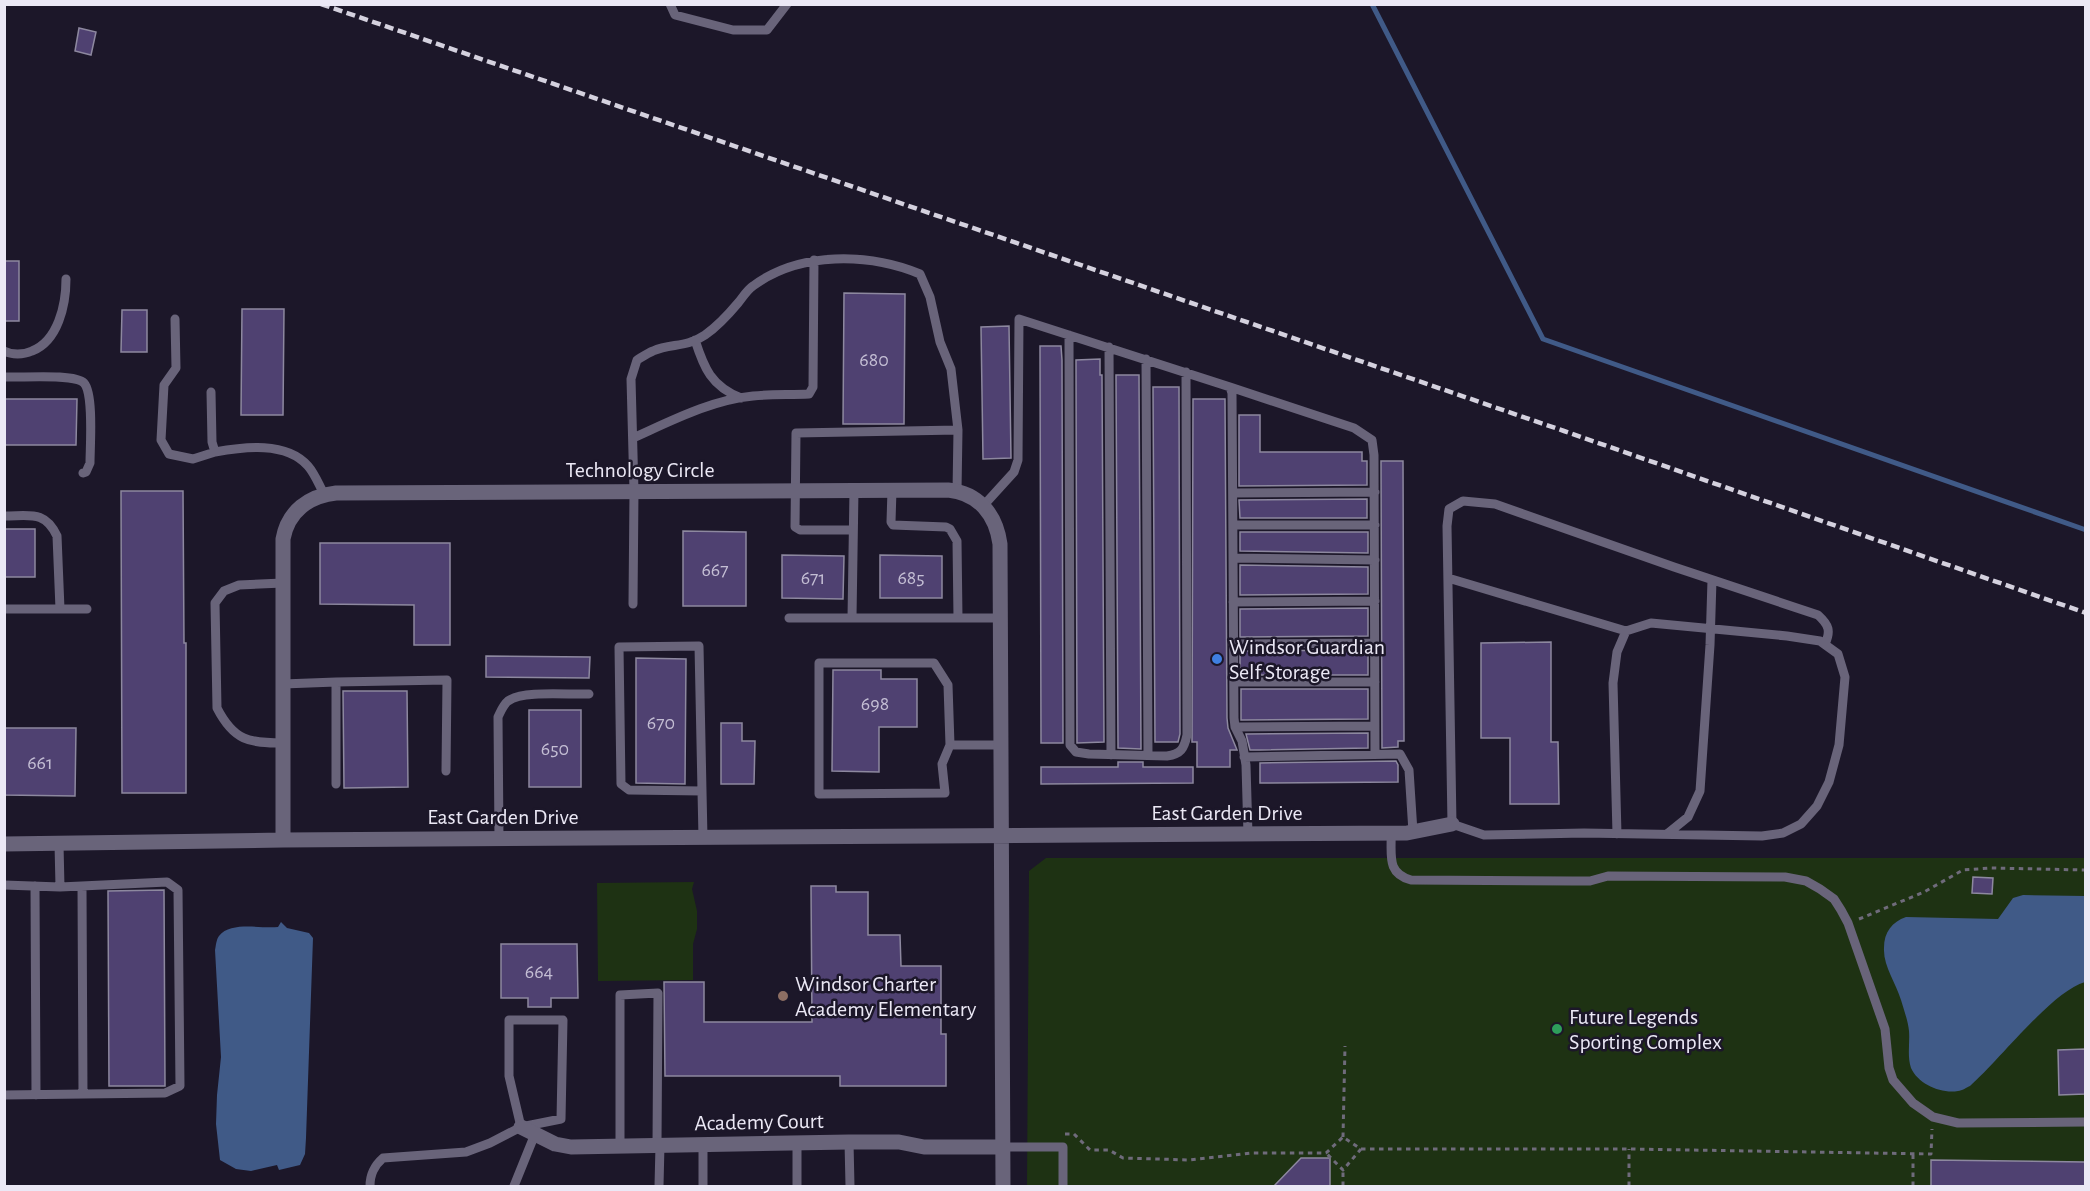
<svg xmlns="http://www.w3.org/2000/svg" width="2090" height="1191" viewBox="0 0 2090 1191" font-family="'Alegreya Sans',sans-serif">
<rect width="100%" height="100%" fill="#1c1729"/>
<path fill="#1e3213" d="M1046 858H2085V1186H1027L1029 871Z
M694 882 692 889 697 911V929L693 944V980L598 981 597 883Z"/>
<path fill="#405a87" d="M2023 895 2085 896V982C2051 992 2000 1060 1970 1086 1967 1087 1962 1091 1958 1091 1941 1094 1918 1084 1911 1068 1907 1056 1910 1043 1909 1031 1908 1021 1904 1010 1901 1000 1896 983 1883 966 1884 948 1884 932 1892 922 1906 917L1998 919 2013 898Z
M281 922 287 928 309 933 313 938 306 1138 305 1154 300 1165 279 1170 277 1165 251 1171 236 1169 220 1160 216 1124 217 1095 221 1057 215 950C216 946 216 940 219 936 231 921 261 929 278 927Z"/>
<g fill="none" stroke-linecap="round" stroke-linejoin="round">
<path stroke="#405a87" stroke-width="5" d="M1372 4 1543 339 2086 530"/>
</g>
<path fill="#4f4171" stroke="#8d889f" stroke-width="1.5" d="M79 28 96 32 91 55 75 51Z
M4 261H19V321H4Z
M844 293 905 294 904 424H843Z
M242 309H284L283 415H241Z
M122 310H147V352H121Z
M1009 326 1011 458 983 459 981 327Z
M1040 346H1061L1062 360 1063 743H1041Z
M1100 359V375H1102L1104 742 1077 743 1076 360Z
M1116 375H1139L1141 749 1118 748V742Z
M1153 387H1179L1180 734 1178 742H1155Z
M4 399H77L76 445H4Z
M1193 399H1225L1227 718 1228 728 1237 750H1230V767H1197V742H1192Z
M1239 415H1260V452H1362V461H1367V485L1239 486Z
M1381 461H1403L1404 741H1398V747L1382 748Z
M121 491H183L184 643H186V793H122Z
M1367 499V518H1240L1239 500Z
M4 529H35V577H4Z
M683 531 746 532V606H683Z
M1240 532H1368V553L1240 551Z
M320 543H450V645H414V605L320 604Z
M782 555 844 556 843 599 782 598Z
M880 555 942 556V598H880Z
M1240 565 1368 567V594L1240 595Z
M1368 608V636L1240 637V609Z
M1551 642V742H1558L1559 804H1510V738H1481V643Z
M1368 650V675H1240V651Z
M486 656 590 657 589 678 486 677Z
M636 658 686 659 685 784 636 783Z
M833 670H881V679H917V727H879V772L832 771Z
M1241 689H1368V719L1241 720Z
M343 691H407L408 787 344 788Z
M529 710H581V787H529Z
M721 723H742V741H755L754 784H721Z
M4 728H76L75 796 4 795Z
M1368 733V748L1260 750H1250L1246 734Z
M1396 761 1398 765V782L1260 783V763Z
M1118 762H1143V767H1193V783L1041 784V767H1118Z
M1973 877 1993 878 1992 894 1972 893Z
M811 886H836V892H868V935H900L901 966H941V1034H946V1086H840V1076H665L664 982H704V1022H812Z
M164 890 165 1086H109L108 891Z
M501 944H577L578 998H551V1007H528V998H501Z
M2085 1049V1094L2059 1095 2058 1050Z
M1301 1158H1330V1186H1274Z
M1931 1160 2085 1162V1186H1931Z"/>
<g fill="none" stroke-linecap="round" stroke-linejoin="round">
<path stroke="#6f6b7b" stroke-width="3" stroke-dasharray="4.5 4.5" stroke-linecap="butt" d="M1859 919 1924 892 1963 870 1991 868 2086 870
M1065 1134H1074L1090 1150H1109L1123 1158 1190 1160 1251 1153H1326L1343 1137 1361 1149 1343 1170 1326 1153
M1343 1137 1345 1046
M1361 1149H1629L1931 1154 1932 1129
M1343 1186V1170
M1629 1186V1149
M1913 1186V1153"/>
<path stroke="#69647a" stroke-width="9" d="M670 4 675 15 733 30H767L787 4
M175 319 176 368 164 385 161 440 169 454 193 459 215 452
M1069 335 1070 745 1076 752 1089 754 1167 756C1181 754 1184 749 1187 735L1186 372
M695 340C704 368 711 386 741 398
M1109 347 1111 755
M4 351C12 355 23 355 32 351 58 341 66 305 66 279
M1146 359 1148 755
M4 377C21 378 74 373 84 383 94 394 90 447 90 463L86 472 83 473
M1230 387 1354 428 1372 440 1374 455 1375 754
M211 392 212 442 215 452C244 447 286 441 308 466 315 474 319 485 324 494
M633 438C671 421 711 400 753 396 771 394 790 395 809 394L813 387 814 260
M892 490 891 522 893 525 946 527 950 529 957 541 958 618H1000
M1233 493 1375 492
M984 505 1014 472 1018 460 1019 319 1230 387 1232 393 1234 718 1235 727 1242 741 1246 765 1248 835
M4 516C30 516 45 510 57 536L60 609
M1233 525H1375
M853 530H800L795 527 796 433 958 430 957 491
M1233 558 1375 560
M1448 578 1626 631
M283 583 239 585 224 591 215 603 217 708C234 741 249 743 283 743
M1233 602 1375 601
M633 604 634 491 631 379 637 360C642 357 648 353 653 351 671 343 686 348 705 335 718 326 728 315 738 303 743 297 747 290 753 286 800 251 869 253 920 274L930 297 940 342 951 369 958 430
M4 609H87
M789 618H958
M852 618 854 490
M1233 644 1375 643
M336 682 447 680 446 771
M1234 682H1375
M283 684 336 682V784
M1235 727 1375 726
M950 745 948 685 934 663H819V794L945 793 942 764 950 745H1001
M1244 757 1400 754 1409 770 1413 832
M702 791 699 646 619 647 621 784 629 790 702 791 703 838
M1391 833C1392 855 1386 873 1411 880L1573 881H1590L1608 876 1785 877 1806 881 1820 889 1834 899 1841 910 1848 923 1885 1029 1889 1068 1893 1080 1913 1103 1933 1117 1958 1123 2086 1122
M1617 834 1613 683 1617 652 1626 631 1651 623 1787 636 1820 641 1838 654 1845 677 1839 745 1829 782 1817 806 1801 824 1783 833 1762 836 1584 833 1484 835 1452 824 1447 526 1449 509 1463 501 1495 504 1674 567 1818 615C1829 625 1831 631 1825 644
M1667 834 1688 817 1700 791 1710 645 1712 580
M499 839 498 717C501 711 503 705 508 701 523 690 569 695 589 694
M59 844 60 887
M4 885 60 887 167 882 178 890 180 1086 165 1093 4 1095
M35 886 36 1095
M82 886 83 1094
M849 1142 850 1186
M797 1143V1186
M703 1144V1186
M620 1147V995L658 993 657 1145
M1003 1147H1063V1186
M370 1186C370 1174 374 1166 383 1158L466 1152 490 1143 521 1127 561 1119 563 1020H509V1076L521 1127
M514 1186 535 1134
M659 1186 660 1145"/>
<path stroke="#69647a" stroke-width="15" d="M283 840V539C288 511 309 496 336 493L948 490C979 493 996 515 1000 544L1003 1186
M4 844 283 840 1407 833 1452 824
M521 1127 555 1144 571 1147 849 1142H899L924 1147H1003"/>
<path stroke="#d4d1de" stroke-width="4.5" stroke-dasharray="9 4.5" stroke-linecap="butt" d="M321 4 1564 431 2086 613"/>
</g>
<circle fill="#3f7fe0" stroke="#1c1729" stroke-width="2" cx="1217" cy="659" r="6"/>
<circle fill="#8d6e63" stroke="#1c1729" stroke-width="2" cx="783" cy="996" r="6"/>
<circle fill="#2e9e5b" stroke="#1c1729" stroke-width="2" cx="1557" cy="1029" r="6"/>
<g text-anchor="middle" stroke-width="5" stroke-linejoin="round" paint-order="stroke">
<g font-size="20" fill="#c4bed4">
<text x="874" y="366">680</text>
<text x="715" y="576">667</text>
<text x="813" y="584">671</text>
<text x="911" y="584">685</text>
<text x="875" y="710">698</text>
<text x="661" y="729">670</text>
<text x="555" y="755">650</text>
<text x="40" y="769">661</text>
<text x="539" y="978">664</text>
</g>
<g font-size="22" fill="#ebe8f5" stroke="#1c1729">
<text x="640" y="477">Technology Circle</text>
<text x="1227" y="820">East Garden Drive</text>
<text x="503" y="824">East Garden Drive</text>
<text transform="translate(759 1121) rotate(-1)" y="8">Academy Court</text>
</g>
<g font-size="22" fill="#ebe8f5" stroke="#1c1729" text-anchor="start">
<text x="1229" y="654">Windsor Guardian<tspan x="1229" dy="25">Self Storage</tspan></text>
<text x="795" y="991">Windsor Charter<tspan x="795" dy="25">Academy Elementary</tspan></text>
<text x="1569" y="1024">Future Legends<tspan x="1569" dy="25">Sporting Complex</tspan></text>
</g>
</g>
<rect width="2090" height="1191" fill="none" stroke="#ebe8f5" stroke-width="12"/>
</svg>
